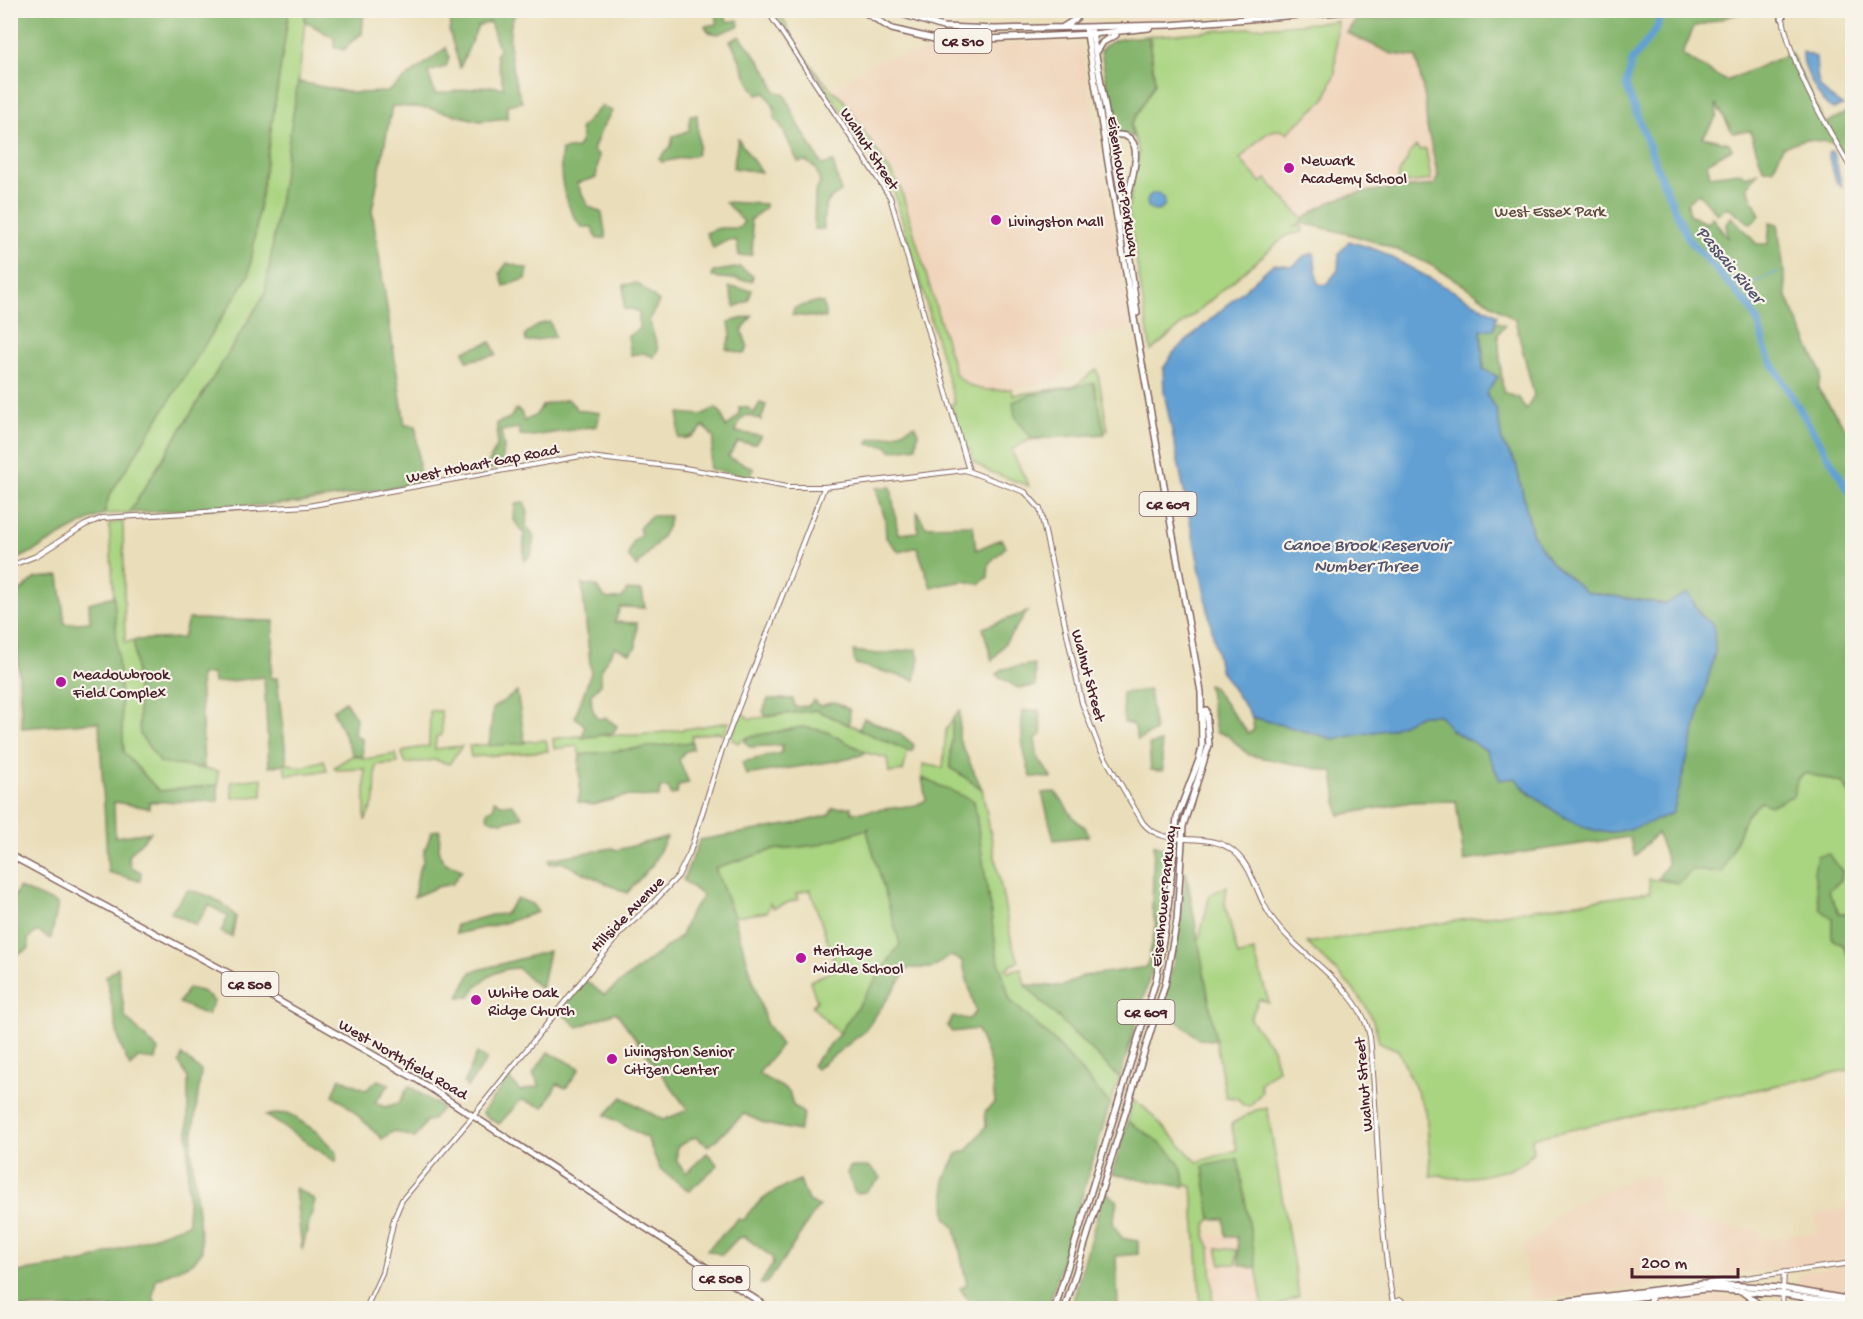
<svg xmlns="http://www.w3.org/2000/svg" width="1863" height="1319" viewBox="0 0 1863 1319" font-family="'Gochi Hand',sans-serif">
<rect width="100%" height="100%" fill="#f7f3e8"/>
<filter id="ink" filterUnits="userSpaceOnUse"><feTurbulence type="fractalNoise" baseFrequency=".0167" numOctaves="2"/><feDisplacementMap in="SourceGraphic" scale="12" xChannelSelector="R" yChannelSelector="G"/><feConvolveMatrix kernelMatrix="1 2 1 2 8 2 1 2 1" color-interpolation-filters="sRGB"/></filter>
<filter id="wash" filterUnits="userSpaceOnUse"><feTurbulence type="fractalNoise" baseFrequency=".008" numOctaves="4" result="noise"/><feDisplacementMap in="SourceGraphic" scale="24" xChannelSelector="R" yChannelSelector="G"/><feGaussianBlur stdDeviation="1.35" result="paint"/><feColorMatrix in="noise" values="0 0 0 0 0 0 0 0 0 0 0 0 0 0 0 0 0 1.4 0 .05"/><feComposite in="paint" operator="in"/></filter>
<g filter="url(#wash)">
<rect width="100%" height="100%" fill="#eadeba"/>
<path fill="#f0d5bc" d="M1123 11H1236L1231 16 1125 20Z
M1355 20 1347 33 1392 54 1416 57 1425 99 1427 127 1438 176 1434 185 1361 192 1303 219 1169 324 1154 317 1137 243 1155 83 1150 36Z
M1046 41 1081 44 1131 329 1062 341 1064 373 1059 380 1012 389 980 390 966 385 956 374 900 186 843 99 831 91 876 60 955 47Z
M1657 1175 1662 1214 1733 1228 1755 1229 1766 1239 1787 1237 1791 1233 1817 1234 1815 1214 1852 1208V1259L1530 1301 1523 1245 1544 1232 1554 1217 1572 1205 1632 1180Z
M1207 1234 1237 1237 1240 1265 1257 1269 1263 1308H1213L1211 1259 1205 1236Z
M1839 1267H1852V1297L1798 1288 1800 1273Z
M1721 1295 1740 1298 1754 1308H1600L1667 1299Z"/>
<path fill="#a9d480" stroke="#7a7a56" stroke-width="1.5" d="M289 11H306L299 78 265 294 129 513 104 514 109 496 249 275Z
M775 11H780C790 37 820 83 843 99L900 186 956 375C972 392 989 391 1012 389L1013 395 1075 386 1097 369 1108 430 1029 440 1011 450 1029 486 988 471 974 462 970 449H965L951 404 955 403 895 195 877 161 784 29Z
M1337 21 1335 73 1325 99 1287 133C1270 121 1252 148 1240 159L1261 183 1266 179 1303 219 1294 227 1302 226 1303 232 1287 235 1151 351 1128 209 1139 153 1131 125 1155 83 1150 36Z
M1416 146 1420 150 1426 149 1431 180 1398 184 1399 173 1409 157 1408 155Z
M123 522 125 643 134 640 140 735 161 763 218 771V785L159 791 124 753 109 523Z
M817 710 908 751 903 771 889 773 887 758 867 753 825 731 803 727 748 737 738 743 731 739 741 712 750 719Z
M430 711H441L442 735 436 737 435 749 462 746 449 764 435 760 406 764 402 753 407 750 429 746Z
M953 718 950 767 982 789 1012 944 1019 961 1006 968 1008 972 1021 968 1025 985 1120 1078 1110 1104 1056 1043 1010 1000 997 955 974 801 922 778 923 764 943 768 946 730Z
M729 722 724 734 717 732 692 736V742L580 755 577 746 554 749 553 739C581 734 609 736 636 735 667 733 698 727 729 722Z
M546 740 548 751 471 757 469 746Z
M395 754 398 763 376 765 375 800 365 821V769L336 770 334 767 353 755 365 759Z
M324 760 327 771 286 775 284 763 302 767Z
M1806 773 1843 783 1852 797V914L1839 913 1827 891 1841 880V871L1817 856 1832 918V939L1843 945 1852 964V1069L1532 1138 1533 1151C1531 1154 1527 1160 1524 1162 1510 1172 1456 1183 1441 1175L1431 1176 1426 1111 1398 1050 1379 1042C1373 1000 1336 972 1307 943L1650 892 1649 879 1679 883 1692 870 1722 873 1746 816 1761 802Z
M262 778V796L232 798 231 782Z
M872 827 867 831 901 944 839 1034 812 1006 817 1001 810 981 837 969 810 889 796 894 798 899 773 908 770 903 767 912 734 917 715 868 772 850 817 845Z
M1227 886 1225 904 1238 956 1254 951 1269 1003 1259 999 1250 1019 1273 1049 1278 1069 1260 1083 1262 1092 1250 1106H1244L1237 1098 1226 1097 1198 943 1210 895Z
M1132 1100 1145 1108 1197 1162 1237 1150 1231 1124 1256 1110 1267 1108 1299 1296 1274 1308H1263L1238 1159 1203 1167 1211 1219 1207 1223 1205 1236 1210 1247 1213 1308H1201L1192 1187 1185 1184C1182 1153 1151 1138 1128 1121Z
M1217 1248 1237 1250V1264H1221Z"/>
<path fill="#86b66e" stroke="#686a4c" stroke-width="1.5" d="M11 10 289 11 249 275 109 496 104 514C71 526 43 549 11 562Z
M306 11H364L362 34 355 38 344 50 334 47V38L305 21Z
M454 11 491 13 518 11C501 27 514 83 522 102L507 105V118L480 121 428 108 392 106 372 210 405 425 416 426 420 483 299 503 129 513 265 294 298 82 353 93 387 92 446 48 449 57 446 67 428 72 435 94 490 86 504 88 496 55 499 49 490 22 478 26 460 68 449 30Z
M710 11H724L727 22 738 20 739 26 718 34 709 32 705 26 717 24V14Z
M1489 11H1747L1694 27 1682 55 1726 81 1791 53 1825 124 1852 109V170L1836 143 1805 139 1783 147 1773 169H1763L1750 131 1733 133 1716 104 1717 116 1703 137 1729 143 1732 149 1707 163 1710 176 1739 172 1746 177 1758 172 1747 187 1760 215 1751 224 1728 207 1717 214 1699 193 1688 202 1689 215 1706 223 1712 217 1728 239 1726 224 1731 217 1757 244H1768L1770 222 1778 224 1787 297 1821 373 1818 389 1852 438V797L1843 783 1806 773 1798 777 1793 796 1770 806 1761 802 1746 816 1722 873 1692 870 1679 883 1658 878 1668 864 1657 833 1635 856 1629 837 1464 861 1456 801 1411 802 1339 815 1333 772 1249 755 1227 735 1216 732 1208 685H1211L1248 733 1254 730 1252 717 1334 739 1391 729 1422 715H1440L1451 730 1486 750 1500 780 1515 778 1530 795 1714 625 1702 617 1688 593 1665 604 1586 592 1550 561 1532 533 1516 464 1502 442 1497 410 1486 394 1481 330 1494 329 1496 321 1505 325 1498 334 1503 392 1519 398 1526 410 1534 395 1515 320C1490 303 1466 286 1441 271 1399 246 1347 232 1300 223 1335 187 1388 190 1434 185L1438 176 1427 127 1425 99 1416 57 1392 54 1347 33 1355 20Z
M740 36C753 53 769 70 775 91L785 95 796 120 822 165 833 162 841 192C824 199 823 212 824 229H814L815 193 820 183 816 169 806 161 798 162 781 126 774 118V107L765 93 757 95C744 78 742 59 730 41Z
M1148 36 1155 83 1131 125 1133 137 1115 132 1101 51C1110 36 1132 38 1148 36Z
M601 106 612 111 602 128 593 150 599 155 596 178 577 183 588 206 602 213 606 238 597 239 592 227H582C565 210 558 174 562 150L577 148 582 138 580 129Z
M690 115H697L699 147 696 155 662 162 659 159 671 146 673 136 689 131Z
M738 139 761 172 733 168Z
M725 202 765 204V208L750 220 753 235 752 255 739 256 737 241 728 240 713 248 706 233 719 228H739L744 222Z
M507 263 528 269 526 279 504 286 500 273Z
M740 267 753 276 752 281 712 277 713 272Z
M637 283 659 302 649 320 658 349 654 357 643 353 631 355 628 336 639 329V312L632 309H624V285Z
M729 287 752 290 748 301 735 307Z
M815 302 823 303 826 318 792 315 794 308Z
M752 316 742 331 748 348 744 354 726 349 731 335 729 322Z
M550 322 555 337 526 342 525 334 540 324Z
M491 342 496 355 467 361 464 351Z
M1094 383 1105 434 1032 439 1015 416 1013 402 1030 395Z
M568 399 578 410 600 413 597 426 533 436 520 435 519 428 501 431 504 448 501 468 486 469 497 445V423L510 418 516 409 521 412 524 421 535 416 543 405Z
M760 403 766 405 761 420 747 415 740 420 736 432 761 436 755 444 738 442 728 457 753 468 751 477 709 469 714 438 704 426C697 434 690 440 678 438L679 413 701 415 716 408 722 414 726 428 739 415V407H747L754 413Z
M915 425 918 433 916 447 891 451 887 446 868 444 870 439 894 435Z
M891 487 898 534 918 532 917 511 925 526 973 525 976 550 1001 539 1006 547 989 563 988 577 979 584 964 581 931 587 917 547 899 552 886 538 885 519 876 488Z
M524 502 528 513 526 526 534 536 531 555 524 561V534L514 520 515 505Z
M651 516H670C668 537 648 550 637 567L628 556 633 541 641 535 639 528Z
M59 576 65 624 90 622 89 603 114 596 124 753 159 791 218 785V801L149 802V808L114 802 115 837 151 832 128 856 131 867 141 872 140 881 108 872 99 722 22 728 14 597 35 578Z
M582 584 596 586C604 599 607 601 622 598L627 590 642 591 645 608 620 607 615 622 637 623 636 647 630 653 615 647 601 669 600 685 591 694 592 708 598 719 606 718 617 726 613 733 582 738 585 726 575 717 591 673Z
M1027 612 992 661 983 628Z
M188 619 274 621 271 678H277L287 763 269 767 264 677 214 683 213 674 200 675 204 768 161 763 140 735 134 640 183 638Z
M916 649 919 658 915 680 855 664 853 651 878 654Z
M1034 664 1036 686 1018 688 996 675 1003 669Z
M1149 690 1155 731 1138 740 1134 725 1124 723 1122 693Z
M517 692 525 743 489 746 493 708Z
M768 699H793L795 707 808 706 814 700 819 706 835 702 850 710 849 725 816 710 766 716 763 712Z
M345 701 356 718 354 734 362 739 363 757 353 755 333 710Z
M960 710 959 739 982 789 950 767 953 718Z
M1039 710 1042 734 1035 739 1038 758 1052 778 1031 777C1024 755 1019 735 1023 711Z
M864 718 902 735 914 745 912 752 859 730Z
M803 727 825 731 867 753 848 759 746 775 742 762 781 753 783 745 750 747 745 742 748 737Z
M692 742 693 749 684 752 679 760 689 783 678 785 677 794 671 795 668 787 660 788 659 797 626 796 593 805 578 802C584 781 576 775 580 755Z
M1161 742 1163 771 1151 770 1149 745Z
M922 778 974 801 997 955 1010 1000 1056 1043 1110 1104 1048 1308H969L970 1303 960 1288 967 1285 955 1228 946 1217 944 1180 957 1154 968 1150 986 1126 985 1112 995 1102 989 1059 977 1029 952 1032 947 1026 953 1017 969 1019 976 1012 962 961 950 956 932 968H909L864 1032 816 1069 812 1065 839 1034 900 944 867 831 870 828 817 845 772 850 715 868 734 917 766 1023 781 1045 758 1074 789 1091 793 1105 804 1114 799 1131 766 1124 744 1114 709 1146 695 1137 677 1147V1162L686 1173 707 1153 718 1165 689 1191 660 1169 647 1138 605 1115 622 1097 663 1120 688 1110 616 1012 578 1027 560 1012 585 980 604 995 681 936 690 913 703 896 683 880 700 840 798 823 829 815 833 808 851 807 852 813 916 805 926 800Z
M1055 792C1067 804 1070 819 1085 827L1089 836 1054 840 1042 793Z
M494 800 503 805 512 804 523 817 501 822 488 819 487 812 494 807Z
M440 830 439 853 444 862 462 870 452 884 437 887 414 897 419 869 423 862 424 852 432 831Z
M667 837 652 865 627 893 561 862 550 864 549 859 612 848 617 850Z
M1154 844 1169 851 1160 942 1120 1078 1025 985 1063 986 1083 976 1147 967 1156 926 1152 909Z
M1829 854 1842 871 1841 880 1828 891 1839 913 1852 914V964L1843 945 1832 939V918L1820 909 1814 872 1817 856Z
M1186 871 1216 1040 1199 1039 1178 1022 1160 1015C1175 968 1181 921 1186 871Z
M19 888 58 904 51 939 37 931 28 939 29 949 11 957V902Z
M188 890C208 894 223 901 236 917L232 937 221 932 228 916 209 905 196 925 170 912Z
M517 898 532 904 538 912 504 923 456 934V925L491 915 505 914Z
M549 951 541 989 518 968C497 968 480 980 469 997H459L471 972Z
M118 967 125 1017 158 1050 156 1060 138 1058 130 1067 120 1045 106 977Z
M188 988 202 991 214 1001 207 1015 179 1003Z
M548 1052 580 1068 566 1088 557 1084 544 1107 521 1100 499 1124 482 1113 508 1078 520 1091 540 1086 533 1074Z
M477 1053 487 1060 467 1087 464 1083Z
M182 1055 201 1071 191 1148 202 1251 193 1263 156 1279 153 1296 157 1308H11L12 1273 84 1262 188 1224V1078L179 1063Z
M340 1078 366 1090 378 1080 390 1084 375 1102 384 1107 399 1103 409 1086 442 1108 432 1120 426 1121 415 1138 394 1131 382 1139 349 1107 333 1095Z
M288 1113 317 1132 337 1153 336 1162 266 1115Z
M1128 1121C1149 1136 1189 1156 1184 1187L1112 1174Z
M1238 1159 1257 1269 1240 1265 1237 1237H1226L1224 1219H1211L1203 1166Z
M850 1167H870L881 1178 865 1192 855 1193 847 1173Z
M800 1180 808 1201 819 1206C799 1232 787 1260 765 1284H760L773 1264 772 1257 745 1237 738 1238 722 1255 707 1250 738 1219 744 1220C755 1200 779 1188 800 1180Z
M295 1188 315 1200 302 1250Z
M1104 1191 1117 1201 1113 1224 1122 1238 1138 1241V1254L1116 1256 1118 1308H1071Z"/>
<path fill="#62a0d3" stroke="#56607f" stroke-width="1.5" d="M1803 52 1816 57C1818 89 1816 87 1843 106L1833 109C1819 103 1801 65 1803 52Z
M1830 151 1834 153 1842 187 1837 184 1828 154Z
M1147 202a9 9 0 1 1 18 0a9 9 0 1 1-18 0Z
M1349 241 1380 251 1497 315 1494 329 1481 330 1483 369 1498 377 1486 394 1497 410 1502 442 1516 464 1532 533 1550 561 1586 592 1665 604 1688 593 1702 617 1714 625 1715 652 1673 813C1654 821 1627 833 1606 832 1578 831 1533 799 1515 778L1500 780 1486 750 1451 730 1440 715H1422L1391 729 1334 739 1252 717 1220 670 1164 392 1163 369 1173 353 1273 264 1293 266 1304 256 1314 253 1318 284 1326 285 1338 270 1339 253Z"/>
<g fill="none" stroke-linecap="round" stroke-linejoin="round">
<path stroke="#62a0d3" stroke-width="1.5" d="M1734 291 1778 272"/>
<path stroke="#62a0d3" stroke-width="7" d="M1661 10 1657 28 1632 61 1626 86 1662 180 1688 239 1749 306 1759 325 1766 353 1852 496"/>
</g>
</g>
<g filter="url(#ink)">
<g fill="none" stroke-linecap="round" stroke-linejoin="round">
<defs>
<path id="tertiary" d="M767 10 890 197 969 471
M1781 10C1792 71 1822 118 1852 170
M10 566 36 556 85 525 102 518 308 506 581 456 685 468 787 487H824L965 470 1025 492 1040 509 1082 703 1099 747 1143 823C1165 849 1202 831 1229 848 1254 864 1255 895 1272 918 1301 959 1360 986 1370 1037 1379 1127 1377 1220 1394 1308
M1709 1283 1852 1263
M1393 1302 1401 1300 1408 1308
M366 1308 382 1273 394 1219 402 1200 474 1115 620 933 652 904 678 876 690 852 722 750 824 488
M1782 1308 1784 1272"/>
<path id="primary" d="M861 10 892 29 943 41 1092 34 1149 28
M889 10 943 27 995 29 1169 25 1366 10
M1782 18 1785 10
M1063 27 1076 19 1080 10
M1091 27 1124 213 1137 313
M1096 53 1103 42 1116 35
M1109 136C1154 126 1129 185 1125 209
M10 855 247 983 416 1079 769 1308
M1741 1291 1764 1308
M1055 1308 1156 980 1167 917 1177 817 1199 760 1202 747 1201 692 1128 285 1086 28
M1065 1308 1165 985 1177 920 1183 826 1209 745 1206 710
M1514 1308 1703 1284 1783 1288 1852 1300
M1547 1308 1706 1289 1783 1294 1852 1305
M1647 1308 1653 1294"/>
</defs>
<use href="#tertiary" stroke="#82625d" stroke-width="6"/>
<use href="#primary" stroke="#82625d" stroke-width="8"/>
<use href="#tertiary" stroke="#fff" stroke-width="4"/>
<use href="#primary" stroke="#fff" stroke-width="5"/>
</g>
</g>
<g fill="#b5179e" stroke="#f7f3e8" stroke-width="2">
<circle cx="1289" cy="168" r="6"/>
<circle cx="996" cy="220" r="6"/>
<circle cx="61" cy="682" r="6"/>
<circle cx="801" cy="958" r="6"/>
<circle cx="476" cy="1000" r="6"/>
<circle cx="612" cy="1059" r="6"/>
</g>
<g text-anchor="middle" stroke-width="4.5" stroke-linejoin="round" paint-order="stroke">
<g fill="#f7f3e8" stroke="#7e5f64" stroke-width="1.5">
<rect x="934.5" y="29" width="57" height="24" rx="4.5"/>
<rect x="1139.5" y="492" width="57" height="24" rx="4.5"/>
<rect x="221.5" y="972" width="57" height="24" rx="4.5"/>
<rect x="1117.5" y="1000" width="57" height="24" rx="4.5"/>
<rect x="692.5" y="1266" width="57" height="24" rx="4.5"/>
</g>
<g font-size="15" font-weight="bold" fill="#4a1f2b">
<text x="963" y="46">CR 510</text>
<text x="1168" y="509">CR 609</text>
<text x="250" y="989">CR 508</text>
<text x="1146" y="1017">CR 609</text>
<text x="721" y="1283">CR 508</text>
</g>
<g font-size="16" fill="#4a1f2b" stroke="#f7f3e8">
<text transform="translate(871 148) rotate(57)" y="6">Walnut Street</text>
<text transform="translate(1125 186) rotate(81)" y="6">Eisenhower Parkway</text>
<text transform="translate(482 462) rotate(-11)" y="6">West Hobart Gap Road</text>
<text transform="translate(1090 675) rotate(75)" y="6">Walnut Street</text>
<text transform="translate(1162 896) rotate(-84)" y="6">Eisenhower Parkway</text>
<text transform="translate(626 913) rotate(-46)" y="6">Hillside Avenue</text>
<text transform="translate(404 1058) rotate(30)" y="6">West Northfield Road</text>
<text transform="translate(1362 1085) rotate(-95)" y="6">Walnut Street</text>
</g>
<g font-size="16" fill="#4a1f2b" stroke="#f7f3e8" text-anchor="start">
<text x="1301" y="165">Newark<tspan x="1301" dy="18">Academy School</tspan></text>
<text x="1008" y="226">Livingston Mall</text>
<text x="73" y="679">Meadowbrook<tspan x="73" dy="18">Field Complex</tspan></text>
<text x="813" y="955">Heritage<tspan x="813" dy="18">Middle School</tspan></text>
<text x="488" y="997">White Oak<tspan x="488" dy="18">Ridge Church</tspan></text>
<text x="624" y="1056">Livingston Senior<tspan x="624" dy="18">Citizen Center</tspan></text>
</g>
<g font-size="16" fill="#624c40" stroke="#f7f3e8">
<text x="1550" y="216">West Essex Park</text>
</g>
<g font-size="18" font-style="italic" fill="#54536e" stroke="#f7f3e8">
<text transform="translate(1731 264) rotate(50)" y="6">Passaic River</text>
<text x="1366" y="550">Canoe Brook Reservoir<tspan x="1366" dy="21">Number Three</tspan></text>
</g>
</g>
<rect width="1863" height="1319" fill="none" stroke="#f7f3e8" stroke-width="36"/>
<path d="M1632 1268v9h106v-9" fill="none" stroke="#4a1f2b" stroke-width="3"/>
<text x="1641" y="1268" font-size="18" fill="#4a1f2b" stroke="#f7f3e8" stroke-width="4.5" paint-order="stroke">200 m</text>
</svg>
